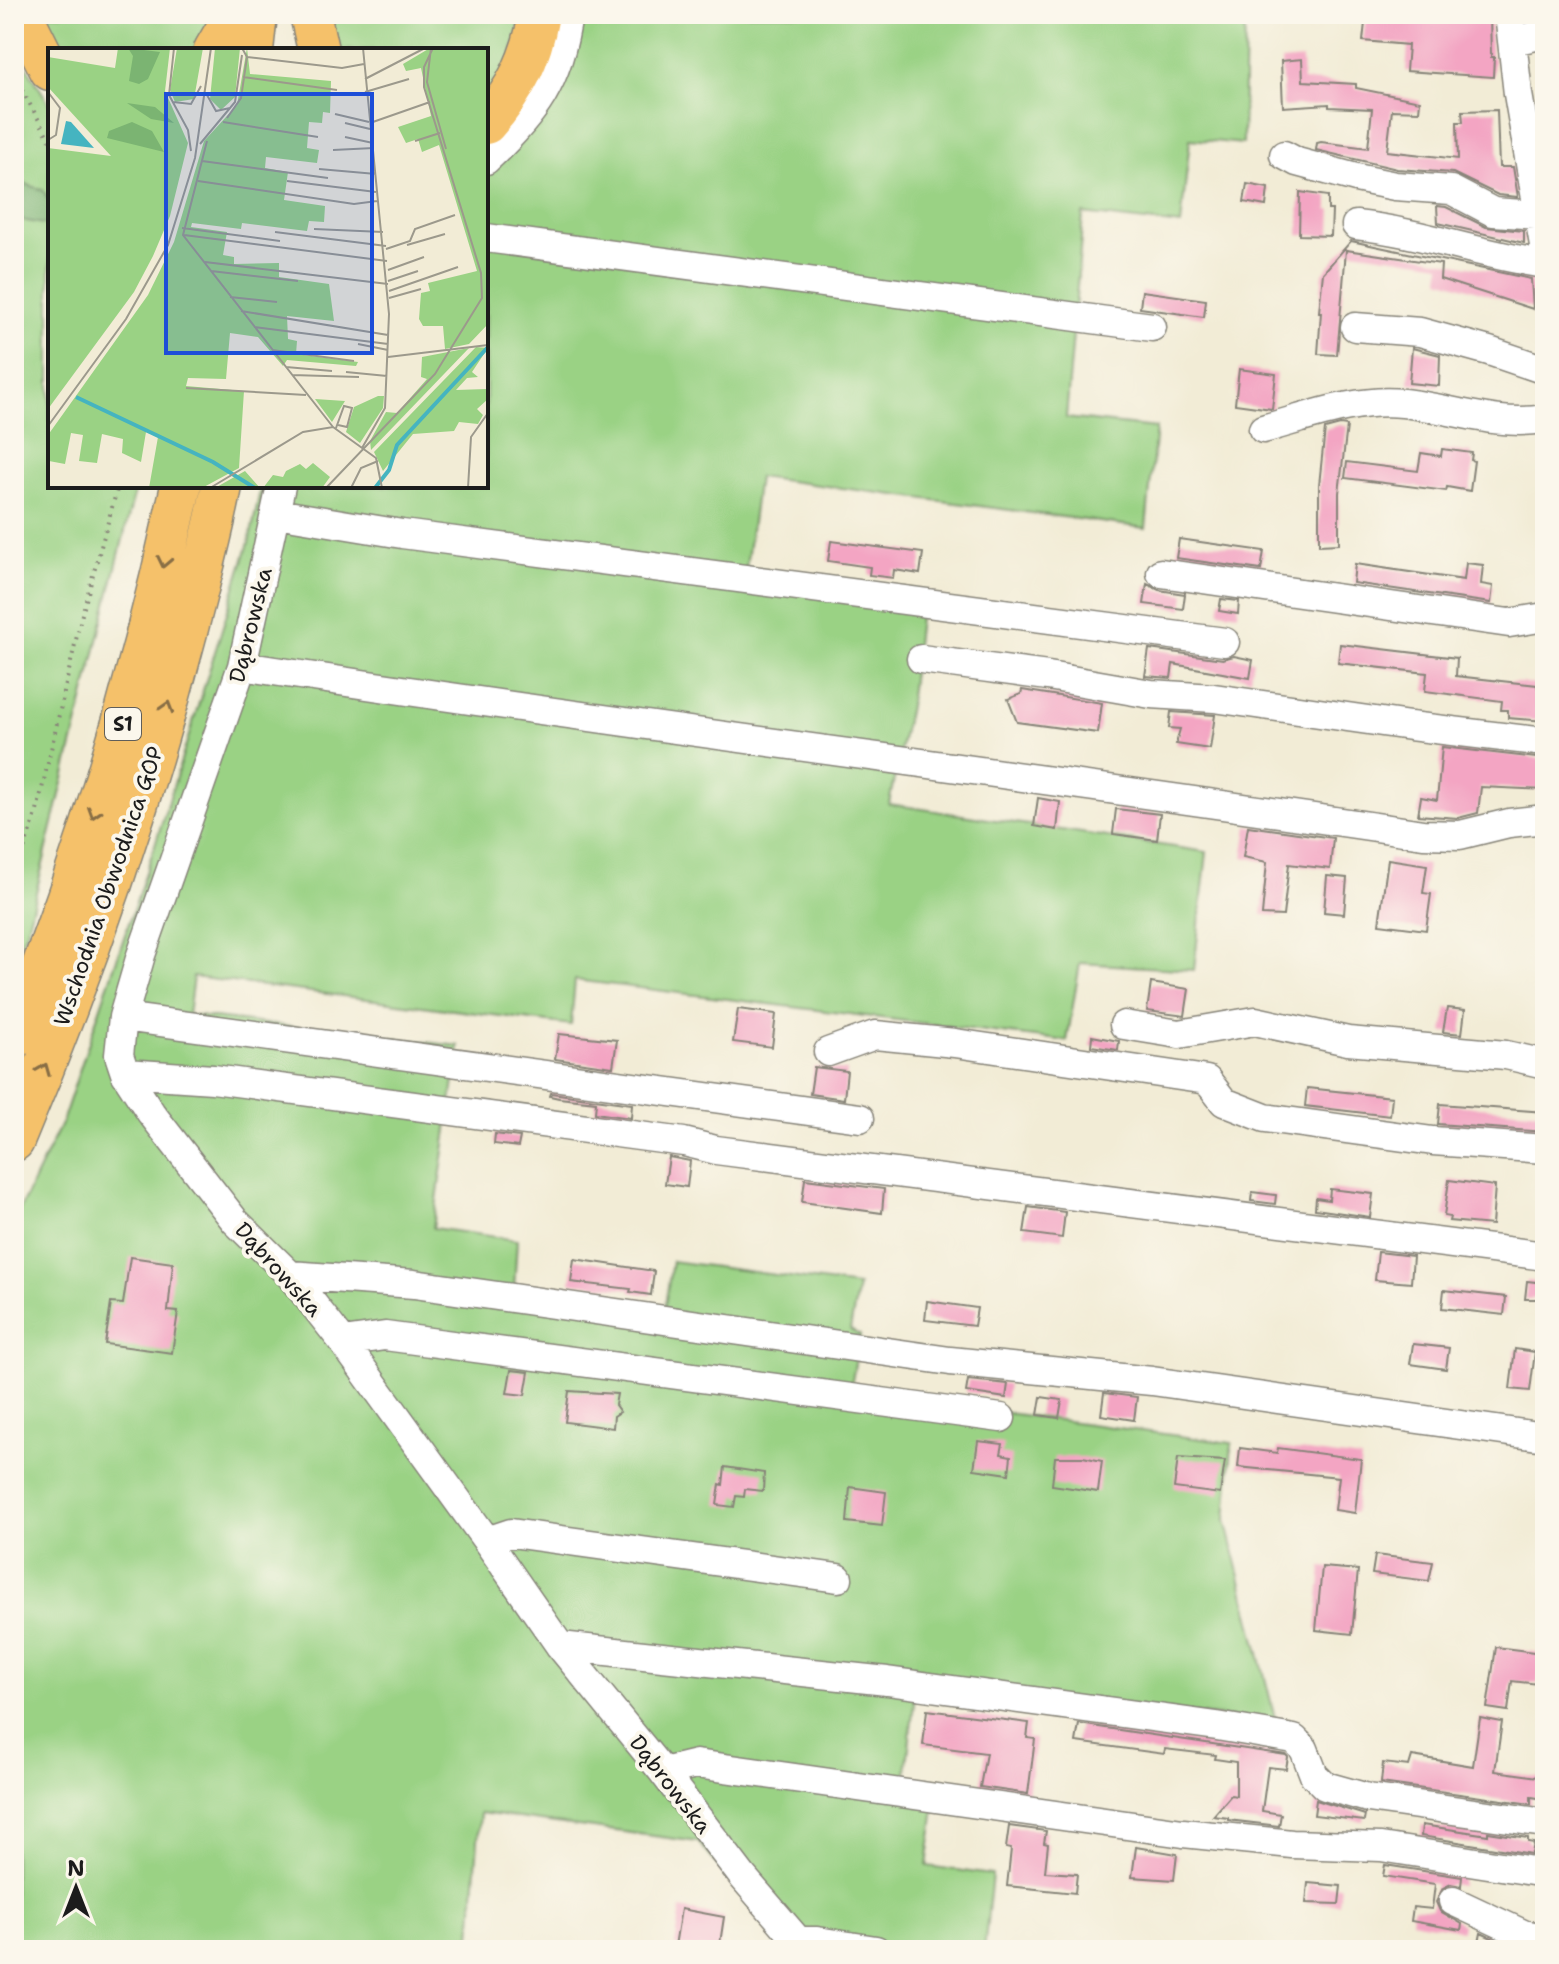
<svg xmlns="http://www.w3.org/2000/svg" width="1559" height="1964" viewBox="0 0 1559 1964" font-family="'Shantell Sans',sans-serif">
<rect width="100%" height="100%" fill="#fbf7ec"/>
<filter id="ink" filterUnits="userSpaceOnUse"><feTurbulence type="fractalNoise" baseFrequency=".0125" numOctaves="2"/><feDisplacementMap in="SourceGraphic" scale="16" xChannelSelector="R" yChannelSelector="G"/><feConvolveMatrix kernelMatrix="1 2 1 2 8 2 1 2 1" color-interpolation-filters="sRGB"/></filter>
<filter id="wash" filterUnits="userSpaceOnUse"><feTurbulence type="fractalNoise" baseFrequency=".006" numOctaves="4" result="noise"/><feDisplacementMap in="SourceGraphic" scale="32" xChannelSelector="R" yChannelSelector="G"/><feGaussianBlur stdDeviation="1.8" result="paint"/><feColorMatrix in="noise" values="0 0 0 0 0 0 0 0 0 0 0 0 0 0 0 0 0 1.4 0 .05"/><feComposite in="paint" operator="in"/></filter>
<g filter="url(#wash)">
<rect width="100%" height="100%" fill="#f2ecd6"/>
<path fill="#9ad284" stroke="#5b7750" stroke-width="2" d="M40 14H219L205 50H59Z
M332 14H523L510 62 486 99V50H331Z
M550 14H1245L1243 144 1190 139 1181 225 1083 214 1066 418 1156 428 1146 528 758 477 746 568 922 591 909 706 889 804 1207 852 1194 970 1080 963 1067 1041 575 980 571 1025 193 977 188 1015 459 1046 433 1228 517 1240 514 1290 664 1312 672 1261 858 1286 850 1330 860 1335 850 1392 1232 1443 1226 1520 1276 1722 916 1685 905 1782 938 1787 927 1866 992 1875 984 1950H789L698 1842 480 1813 470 1950H14V1221L62 1122 153 851 250 539 261 486H486V138Z
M14 35 28 69 50 105V486H136L27 929 14 960Z"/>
<path fill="#7bb472" stroke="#4c6847" stroke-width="2" d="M14 180 43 190 50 203V225L14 219Z"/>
<g id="blocks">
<path fill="#f3a5c3" d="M1366 14H1490L1491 57H1494L1493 77 1406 71 1408 45 1363 41Z
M1302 59 1303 81 1356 84V88L1420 101 1419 111 1392 110 1387 151 1458 159 1457 122H1463L1462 111 1497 110 1499 167H1513L1518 197 1498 195 1453 173 1397 169 1316 150 1317 143 1321 142 1368 148 1372 109 1329 107V104L1283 107 1281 61Z
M1247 184 1268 188 1266 206 1244 202Z
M1300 192 1328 196V210H1332L1331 236 1299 235Z
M1437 206 1446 207 1486 227 1524 231V243L1438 223Z
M1351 241 1531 279 1533 309 1440 279 1441 264 1346 250 1337 355 1318 354 1321 312H1319L1323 273Z
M1142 291 1206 300 1204 317 1140 308Z
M1412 348 1440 355 1439 386 1409 383Z
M1239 369 1276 374 1272 409 1235 404Z
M1340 425 1347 426 1339 493V544L1319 545V485L1325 429Z
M1442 449 1472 453 1471 460 1474 461 1470 491 1447 487 1446 491 1345 478 1347 462 1418 471 1421 453 1441 456Z
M1179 539 1264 551 1261 570 1176 558Z
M831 541 923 553 920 574 894 570 893 578 869 575 870 567 828 561Z
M1466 563 1483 565 1481 584 1493 586 1491 603 1353 583 1355 564 1464 580Z
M1147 584 1159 590 1185 594 1183 609 1144 604Z
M1221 599 1239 601 1238 614 1219 611Z
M1340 644 1457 658 1456 676 1537 685 1538 689 1545 690V721L1508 718V710H1501L1502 701 1425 691 1427 673 1338 663Z
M1149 649 1223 659 1234 656 1253 660 1250 678 1173 664 1171 678 1145 676Z
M1022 690 1102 703 1098 733 1017 722 1008 699 1021 694Z
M1171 712 1215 715 1210 749 1176 744 1180 729 1169 728Z
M1442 747 1545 759V790L1481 787 1478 813 1458 818 1418 815 1421 797 1437 800Z
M1038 798 1060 802 1057 830 1034 826Z
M1116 809 1160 814 1157 840 1113 834Z
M1248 826 1333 838 1330 869 1289 864 1283 916 1262 915 1267 862 1243 857Z
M1388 859 1427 865 1423 893 1431 894 1426 930 1379 924Z
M1327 876 1347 878 1344 914 1324 912Z
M1151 983 1189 989 1185 1016 1147 1011Z
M1447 1008 1465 1010 1462 1034 1443 1032Z
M738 1009 776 1014 772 1047 733 1042Z
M559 1034 617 1040 613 1067 555 1059Z
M1092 1036 1119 1041 1118 1050 1091 1046Z
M814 1067 847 1071 844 1099 810 1094Z
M1307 1088 1392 1097 1390 1116 1305 1106Z
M551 1093 632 1104 631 1118 595 1113 596 1102 559 1098 550 1096Z
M1440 1104 1545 1112V1132L1438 1124Z
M495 1134 520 1137 518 1147 494 1144Z
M669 1157 690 1161 687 1187 665 1184Z
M805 1179 884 1189 882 1213 802 1202Z
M1449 1180 1495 1186 1492 1225 1449 1221 1450 1217 1444 1216Z
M1330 1189 1373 1194 1370 1217 1315 1209 1316 1198 1329 1200Z
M1252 1192 1276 1195 1275 1204 1251 1201Z
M1028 1207 1065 1212 1062 1238 1024 1233Z
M1378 1252 1413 1256 1411 1283 1375 1280Z
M130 1257 173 1263 168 1311 178 1312 172 1353 105 1344 111 1303 123 1304Z
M574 1259 654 1271 651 1295 630 1292 631 1289 571 1282Z
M1527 1281 1545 1283V1299H1525Z
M1444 1290 1506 1297 1504 1315 1442 1308Z
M927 1301 977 1308 974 1326 925 1320Z
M1413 1344 1449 1348 1446 1369 1410 1364Z
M1515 1349 1535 1352 1530 1391 1510 1389Z
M511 1370 529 1372 525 1395 507 1393Z
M968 1380 1008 1384 1006 1398 966 1392Z
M569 1391 617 1394 615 1405 620 1412 614 1416 613 1428 565 1422Z
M1104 1393 1137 1397 1134 1420 1101 1415Z
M1041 1397 1062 1400 1059 1418 1038 1415Z
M978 1441 1003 1444 1001 1454 1011 1456 1009 1474 974 1469Z
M1240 1448 1277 1453 1278 1448 1361 1459 1355 1513 1335 1510 1339 1477 1238 1467Z
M1055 1457H1083L1102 1461 1098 1492 1052 1485Z
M1178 1458 1225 1461 1220 1494 1174 1488Z
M725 1467 764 1473 763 1491 745 1489 744 1497 736 1496 734 1507 717 1505 720 1484 723 1485Z
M850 1487 886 1492 882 1526 847 1522Z
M1375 1555 1433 1562 1429 1581 1372 1574Z
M1322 1567 1358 1570 1352 1634 1316 1630Z
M1496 1647 1542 1653 1538 1684 1512 1681 1508 1711 1487 1708Z
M927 1710 1029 1723 1027 1738 1035 1739 1028 1794 980 1787 986 1753 923 1745Z
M1480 1718 1502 1722 1495 1771 1545 1778V1799L1531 1797V1804L1381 1783 1383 1763 1409 1766 1412 1756 1473 1766Z
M1079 1724 1286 1755 1288 1757 1286 1769 1268 1767 1262 1811 1281 1814 1279 1826 1228 1820V1818L1213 1816 1231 1795 1236 1796V1762L1215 1759 1216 1755 1165 1749 1164 1754 1076 1742Z
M1316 1800 1365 1815 1364 1821 1314 1815Z
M1422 1825 1488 1835V1832L1528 1838V1842L1534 1843 1532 1854 1421 1836Z
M1009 1826 1046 1831 1044 1843 1048 1844 1045 1872 1077 1874 1075 1893 1007 1886 1011 1849 1006 1848Z
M1136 1847 1177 1854 1174 1880 1132 1877Z
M1385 1865 1462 1877 1461 1886 1451 1884 1443 1888 1436 1902 1440 1911 1462 1924 1461 1930 1411 1921 1413 1907 1432 1909 1435 1884 1383 1876Z
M1308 1883 1341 1886 1339 1904 1306 1903Z
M681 1909 724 1917 719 1950 675 1946Z
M1481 1933 1516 1949 1518 1950H1507L1479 1943Z"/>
</g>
</g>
<g filter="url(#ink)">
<use href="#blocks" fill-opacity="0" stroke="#878479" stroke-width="2"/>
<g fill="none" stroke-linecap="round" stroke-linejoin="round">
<defs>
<path id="minor" d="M1509 14 1518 94 1545 251
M1512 41 1545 34
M1284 155 1297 162 1356 178 1395 186 1451 190 1493 212 1539 215
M486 160C535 114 559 82 568 14
M1356 225C1420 232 1481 255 1545 264
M486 238 1152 327
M1355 327 1420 332 1489 351 1545 370
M1263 429C1308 417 1356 398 1403 403 1451 408 1496 427 1545 419
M281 486 242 666 141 955 123 1017 119 1055 125 1073 151 1113 235 1221 290 1275 343 1342 487 1541 560 1646 663 1772 743 1877 806 1950
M276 513 402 534 1225 642
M1161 573 1509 623 1545 617
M921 659 1048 676 1151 694 1214 698 1410 726 1545 742
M242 666C635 727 1029 775 1423 834L1460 835 1509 823 1545 819
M123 1017 860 1118
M1124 1025 1179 1034 1255 1021 1348 1041 1506 1055 1545 1064
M828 1052 875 1035 955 1043 1207 1080 1224 1102 1265 1118 1433 1141 1545 1149
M125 1073 213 1079 684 1142 716 1150 1545 1256
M290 1275 414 1284 950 1361 1152 1381 1545 1437
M343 1342 385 1336 1001 1418
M487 1541 511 1533 838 1578
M560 1646 887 1681 1217 1726 1294 1739 1304 1749 1314 1775 1325 1786 1368 1798 1545 1823
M663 1772 696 1764 1183 1833 1292 1844 1381 1847 1545 1873
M1453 1901 1523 1934 1545 1938
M799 1941H817L876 1950"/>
<path id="highway" d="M22 14 50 70
M310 14 318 50
M214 50 235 14
M253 50 257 14
M486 124C516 91 532 57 539 14
M14 1039C86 859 141 675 181 486
M14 1141C84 975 143 804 188 628 200 581 213 534 222 486"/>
</defs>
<use href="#minor" stroke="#878479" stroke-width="31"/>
<use href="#highway" stroke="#878479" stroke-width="43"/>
<path stroke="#878479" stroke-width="4" stroke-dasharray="2 6" stroke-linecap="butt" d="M14 76 50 140
M14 879 37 811 81 618 118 486"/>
<use href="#minor" stroke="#fff" stroke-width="28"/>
<use href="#highway" stroke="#f5c16b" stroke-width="40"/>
</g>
<defs><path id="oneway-chevron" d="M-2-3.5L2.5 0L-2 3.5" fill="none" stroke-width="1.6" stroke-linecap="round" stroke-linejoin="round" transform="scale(2)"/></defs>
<g stroke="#886e44">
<use href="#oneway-chevron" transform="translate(164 562) rotate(102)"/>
<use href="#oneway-chevron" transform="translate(167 707) rotate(-73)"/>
<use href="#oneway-chevron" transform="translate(94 813) rotate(108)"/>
<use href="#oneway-chevron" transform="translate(44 1069) rotate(-68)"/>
</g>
</g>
<g text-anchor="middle" stroke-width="8" stroke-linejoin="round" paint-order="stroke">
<rect fill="#fbf7ec" stroke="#5f5e5a" stroke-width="2" x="105" y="708" width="36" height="32" rx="6"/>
<g font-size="20" font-weight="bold" fill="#1c1c1c">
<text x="123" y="731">S1</text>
</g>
<g font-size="22" fill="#1c1c1c" stroke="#fbf7ec">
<text transform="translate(250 625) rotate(-76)" y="8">Dąbrowska</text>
<text transform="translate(108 886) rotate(-71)" y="8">Wschodnia Obwodnica GOP</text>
<text transform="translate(279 1269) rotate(48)" y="8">Dąbrowska</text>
<text transform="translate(671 1784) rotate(52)" y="8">Dąbrowska</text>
</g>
</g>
<g transform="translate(48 48)">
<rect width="440" height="440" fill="#f2ecd6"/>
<path d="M70 0H122L117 43 140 95 122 168 105 208 86 244 0 361V100L63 108 0 39V9L67 20ZM129 0H155L146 51 127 54 122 42ZM167 0H192L187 49 173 62 162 51ZM199 0 202 26 283 33 282 65 275 64 274 75 261 74 259 100 271 102 269 115 218 109 217 120 240 124 236 152 277 158 276 174 261 173 259 183 194 175 193 181 144 175 143 179 179 184 175 207 186 209V216L231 215V229L281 236 286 273 239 268 240 291 249 293 248 306 310 314 308 318 239 312 235 318 210 289 182 285 178 331 140 330 138 338 196 343 191 420 154 440H101L110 389 98 384 93 414 74 405 75 391 54 386 49 415 31 413 35 387 23 385 17 416 1 413 0 387 100 247 126 194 156 93 189 57ZM382 0H440V276L421 296 397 301 395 278H375L371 271 373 245 382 243 380 235 429 223 391 97 374 104 370 91 358 95 350 79 383 68 373 20 358 23 355 16ZM428 299 440 300 424 324 430 329 419 330 408 342 439 341 440 351 429 361 435 367 430 376 411 374 406 383 365 386 335 423 326 404ZM421 300 323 402 322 393 338 364 349 365 379 331 373 329 374 309ZM330 348H336L335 360 312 395 298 384 306 359ZM267 351 297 353 284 374ZM265 415 282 429 274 440H215L225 427 235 429 238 423 252 416 258 421ZM197 423 212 440H167Z" fill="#9ad284"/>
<path d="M80 0 112 4 100 31 91 36 81 33 85 8ZM79 55 107 59 126 75 103 71ZM84 74 104 83 116 104 59 90 61 83Z" fill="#7bb472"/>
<path d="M18 73 23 74 46 100 13 96Z" fill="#45b4c0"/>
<path fill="none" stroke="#45b4c0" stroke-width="4" d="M28 349 165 414 207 440M327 440 341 422 349 397 440 299"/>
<path fill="none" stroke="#9c998c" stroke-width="2" d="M126 0 121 47 140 82 143 103M383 0 379 34 398 101M199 9 294 20 316 16M195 29 289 42M317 31 377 0M0 44 12 60 8 87 0 92M317 44 361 31M159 47 168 63 182 60M125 54 143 56 153 38M287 66 321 74M179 70 193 50 199 9 194 0M175 74 270 89M297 75 322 81M322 75 382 54M297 89 325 95M159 93 135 187 285 379M367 93 392 85M152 96 187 54 194 7M285 102 326 100M154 113 280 130M271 121 328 126M150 133 306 156 329 153M239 133 328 144M134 180 232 193M266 181 335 184M227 184 338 198M136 187 339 213M359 197 397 186M338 201 362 193 367 181 407 167M157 214 340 236M340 222 376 209M163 223 250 233M340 233 370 223M341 243 410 219M182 249 229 254M341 250 373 241M193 263 340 287M206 279 340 296M310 296 340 302M224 302 306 313M340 309 440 297M238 319 284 323M298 324 339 328M244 327 311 329M138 340 258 347M0 378 78 271 120 197 147 110 163 0M288 380 296 358 304 360 299 379 290 377M314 400 337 360 341 266 315 0M14 440H76M162 440 255 384 285 379 328 410 334 440M278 440 387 326 434 250 433 225 376 39V19L385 0M303 440 313 420 330 413M420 440 423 389 440 365"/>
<path fill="#1d4ed8" fill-opacity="0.15" stroke="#1d4ed8" stroke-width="4" d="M118 46H324V305H118Z"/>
<rect width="440" height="440" fill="none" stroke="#1c1c1c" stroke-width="4"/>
</g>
<rect width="1559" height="1964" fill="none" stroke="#fbf7ec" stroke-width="48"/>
<g transform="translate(76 1888)" stroke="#fbf7ec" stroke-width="6" paint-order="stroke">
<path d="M0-6L14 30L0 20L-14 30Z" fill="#1c1c1c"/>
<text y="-12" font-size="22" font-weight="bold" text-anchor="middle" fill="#1c1c1c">N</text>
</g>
</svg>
